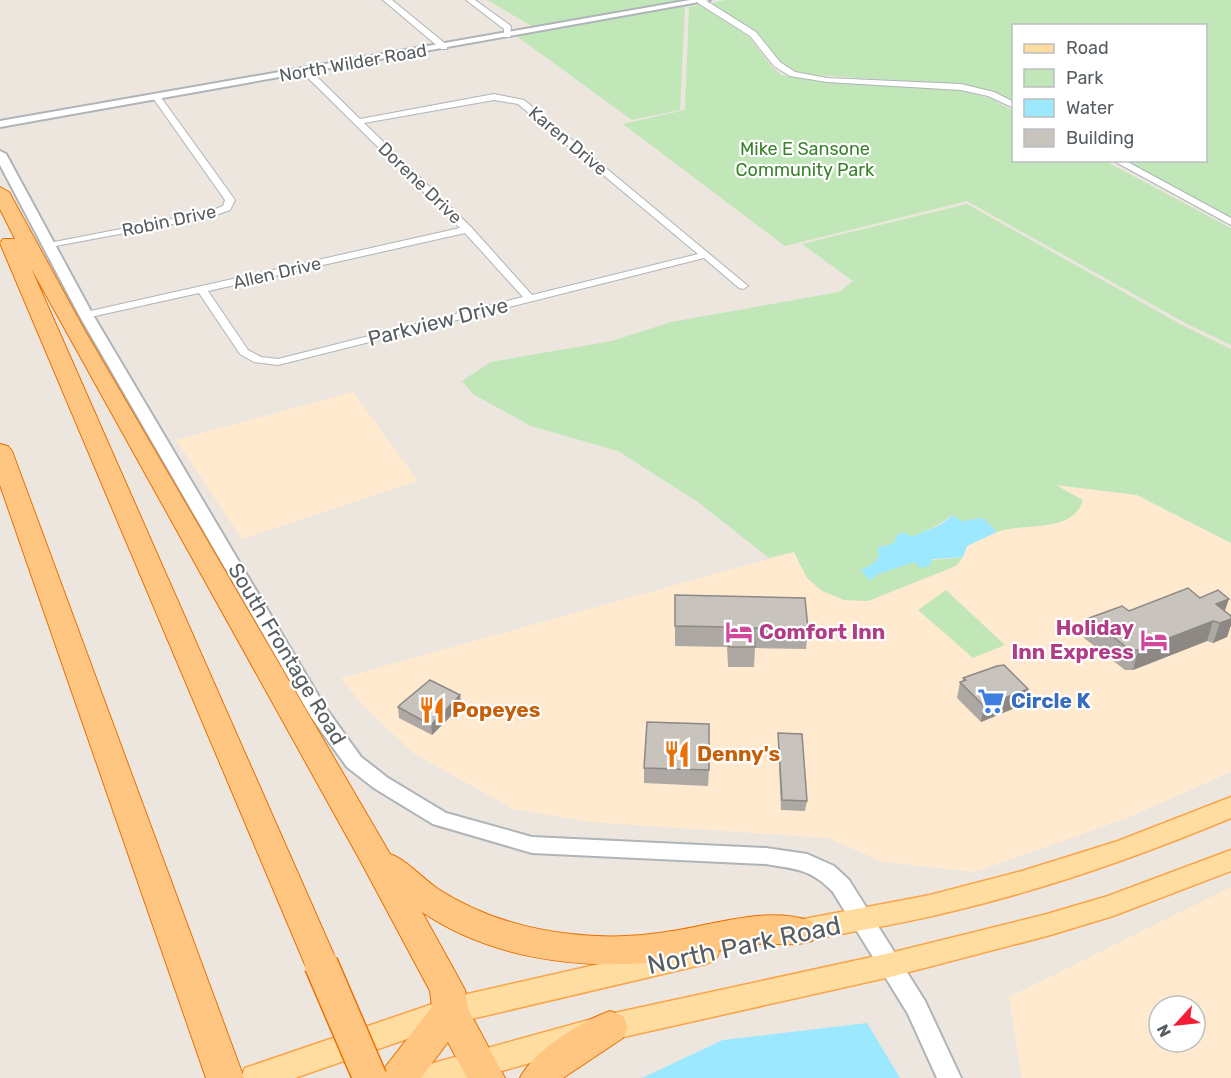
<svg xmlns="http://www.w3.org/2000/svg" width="1231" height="1078" viewBox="0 0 1231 1078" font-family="Rubik,sans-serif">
<rect width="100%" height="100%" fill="#ece6de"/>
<path fill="#ffead0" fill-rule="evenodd" d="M353 392 418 481 242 539 176 440Z
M1053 485 1137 495 1231 543V772L1127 818 975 872 883 862 828 838 590 822 513 809 413 753 359 701 341 678 794 552 801 567 844 600 868 601 956 566 967 546 984 537 1007 528 1048 525 1083 500Z
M1231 887V1078H1022L1009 997ZM1159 1006H1195V1042H1159Z"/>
<path fill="#c1e6b8" d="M487 0H695L535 28Z
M717 0 709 2V6C725 15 741 24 756 36 778 54 770 71 807 77 849 84 990 76 1013 108L980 92 962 88 818 80 785 74 770 59 753 36 698 4 685 7 680 110 632 120 515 35Z
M725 0H1231V219L1121 161 1206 160V26H1014L1013 103 962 85 800 74 781 64 761 36 712 3Z
M699 5 749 37 773 68 782 75 816 81 961 90 992 99 1013 111 1014 160 1105 161 1231 228V345L1187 324 967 201 785 246 623 124 685 110 689 7Z
M967 204 1182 325 1231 349V543L1137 495 1056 485 1083 500C1073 534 1025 522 997 532L983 518 961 521 952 515C930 532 904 540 877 548L879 556 874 563 862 571 878 574 915 562 963 557 956 566 868 601 844 600 822 591 807 578 794 552 769 558 698 502 618 451 531 426 473 394 462 381 491 362 612 341 671 322 839 292 853 281 802 244Z
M946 590 1005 645 973 658 918 610Z"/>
<path fill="#9be8ff" d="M953 515 961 521 983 518 997 532 967 546 963 557 932 559 930 566 920 568 915 562 878 574 870 581 861 570 874 563 879 556 877 548 894 543 897 535 905 532 911 537 940 525Z
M867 1023 900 1078H642L723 1040Z"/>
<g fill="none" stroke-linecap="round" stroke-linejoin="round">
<defs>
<path id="minor" d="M383 0H392L447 45V49H441Z
M466 0H475L511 26 510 37H504V29Z
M698 0H705L756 32 780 62 795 72 827 78 961 84 994 92 1014 102V108L988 96 961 90 827 82 790 76 774 66 750 36 698 3Z
M303 69H309L360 119 494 94 524 100 748 286 743 289 739 288 704 258 278 365 254 362 240 354 199 293 86 318 82 317 81 315 86 312 460 228 303 73ZM494 100 518 104 698 254 532 295 471 227 364 123ZM465 233 523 297 278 359 261 357 248 350 208 291Z
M157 95 160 96 235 200 230 210 210 217 45 248 44 246 49 243 208 212 223 206 225 200 153 98Z
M1112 160H1124L1231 218V225Z"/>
<path id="tertiary" d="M690 0H710L0 127V121Z
M0 151 6 154 93 315 325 707 361 757 388 778 446 813 532 837 766 848 807 854 834 866 849 880 925 1001 961 1078H937L908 1014 833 892C811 869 796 869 766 864L532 853 433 824 374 788 347 767 311 717 79 315 0 165Z"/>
<path id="primary" d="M1231 797V818C1140 856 1046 889 949 912 896 925 842 933 788 944L778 941 774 933 778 925 788 922 930 895 1022 871 1118 841Z
M1231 850V871L1113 916 1047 936 890 977 610 1040 477 1078H415L419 1068 430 1064 610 1014 890 953 1047 914 1108 896Z
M705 940 715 944 719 952 715 960 705 964 450 1024 295 1078H241L245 1068 450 998Z"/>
<path id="motorway" d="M0 187 9 192 85 331 390 854C407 860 422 878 438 889 479 915 523 929 571 934 604 938 639 937 672 931 718 924 766 906 812 921L817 931 812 941C792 948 770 941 749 945 717 950 686 959 654 962 576 970 488 957 422 912L459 979 465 990 468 1009 505 1078H467L448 1042 421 1078H380L386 1066 432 1007 430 991 360 860 31 268 338 964 333 974 321 978 309 974 0 243 3 239H15L0 209Z
M0 444 8 446 12 451 244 1078H206L0 485Z
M610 1011 623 1016 628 1027 623 1038 563 1078H520C533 1051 582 1021 610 1011Z"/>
</defs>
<use href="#minor" stroke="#afb4b8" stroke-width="2"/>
<use href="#tertiary" stroke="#afb4b8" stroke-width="4"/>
<use href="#primary" stroke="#faa449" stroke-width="3"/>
<use href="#motorway" stroke="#ea7100" stroke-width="2"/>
<use href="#minor" fill="#fff" fill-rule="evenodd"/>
<use href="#tertiary" fill="#fff" fill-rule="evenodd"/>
<use href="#primary" fill="#ffdca0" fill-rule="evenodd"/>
<use href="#motorway" fill="#ffc682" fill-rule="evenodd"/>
<defs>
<path id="motorway-bridge" d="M321 964 370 1078"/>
</defs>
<use href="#motorway-bridge" stroke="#ea7100" stroke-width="36" stroke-linecap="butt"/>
<use href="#motorway-bridge" stroke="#ffc682" stroke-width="33"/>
</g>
<path fill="#ada8a3" d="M675 595 808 629 806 649 755 648 754 667H728L727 647 675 646Z
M1200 598 1225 611 1231 616V625L1227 637 1213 643 1207 641 1133 670H1125L1084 638 1089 618Z
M963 678 1028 689 1025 704 981 722 957 698 960 682 963 681Z
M460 695 461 706 432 735 399 718 398 707Z
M778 733 807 801 805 811 781 810 778 743Z
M644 768 709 770 708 786 644 783Z"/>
<path fill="#8d8884" d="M1229 599 1222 619 1213 621 1207 641 1133 670 1138 650 1216 604Z
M1231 619V625L1227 637 1213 643 1220 623Z
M1028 689 1025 704 981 722 984 706Z
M460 695 461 706 432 735 431 725Z"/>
<path fill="#c9c3bd" stroke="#8d8884" stroke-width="1.5" d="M1188 588 1200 598 1218 590 1229 599 1216 604 1231 616V619L1220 623 1213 621 1138 650H1130L1089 618 1122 606 1129 611Z
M675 595 805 598 808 629 754 628 755 647H729L728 627 675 626Z
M1004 665 1028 689 984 706 960 682 966 680 963 678 997 666Z
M430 680 460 695 431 725 398 707 401 704Z
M647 722 709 724V770L644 768Z
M778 733 802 734 807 801 782 800Z"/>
<defs>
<symbol id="hotel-bare" viewBox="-9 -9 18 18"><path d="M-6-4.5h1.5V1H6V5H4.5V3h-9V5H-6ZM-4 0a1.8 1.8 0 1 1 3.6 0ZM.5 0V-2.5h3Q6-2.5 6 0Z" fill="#d1479c" stroke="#fff" stroke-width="2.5" paint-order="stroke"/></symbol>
<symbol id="supermarket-bare" viewBox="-9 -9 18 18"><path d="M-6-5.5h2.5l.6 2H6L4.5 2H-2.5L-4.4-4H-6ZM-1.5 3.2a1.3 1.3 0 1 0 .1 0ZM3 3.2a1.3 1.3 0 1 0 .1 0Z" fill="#3f7fe0" stroke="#fff" stroke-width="2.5" paint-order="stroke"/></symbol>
<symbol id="restaurant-bare" viewBox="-9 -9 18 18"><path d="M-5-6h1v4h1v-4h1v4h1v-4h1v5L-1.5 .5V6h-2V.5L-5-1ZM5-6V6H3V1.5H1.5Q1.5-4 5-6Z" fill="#e8710a" stroke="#fff" stroke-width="2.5" paint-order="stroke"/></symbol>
</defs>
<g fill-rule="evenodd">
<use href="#hotel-bare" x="720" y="613" width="38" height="38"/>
<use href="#hotel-bare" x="1135" y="621" width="38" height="38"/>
<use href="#supermarket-bare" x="972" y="682" width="38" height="38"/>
<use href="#restaurant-bare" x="413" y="691" width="38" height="38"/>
<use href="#restaurant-bare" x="658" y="735" width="38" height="38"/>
</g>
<g text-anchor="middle" stroke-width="4.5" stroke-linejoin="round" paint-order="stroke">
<g font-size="18" fill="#575d61" stroke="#fff">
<text transform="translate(353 63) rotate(-10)" y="6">North Wilder Road</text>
<text transform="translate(568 141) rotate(40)" y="6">Karen Drive</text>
<text transform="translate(420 183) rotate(44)" y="6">Dorene Drive</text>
<text transform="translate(169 221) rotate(-12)" y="6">Robin Drive</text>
<text transform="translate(277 273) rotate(-13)" y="6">Allen Drive</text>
</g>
<g font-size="18" fill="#3b822e" stroke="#fff">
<text x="805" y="155">Mike E Sansone<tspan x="805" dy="21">Community Park</tspan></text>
</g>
<g font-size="21" fill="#575d61" stroke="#fff">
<text transform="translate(438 322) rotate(-14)" y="7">Parkview Drive</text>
<text transform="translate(287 654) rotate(59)" y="7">South Frontage Road</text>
</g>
<g font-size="21" font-weight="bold" fill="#b23c85" stroke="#fff" text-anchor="end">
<text x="1134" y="635">Holiday<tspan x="1134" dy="24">Inn Express</tspan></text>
<text x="759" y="639" text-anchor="start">Comfort Inn</text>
</g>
<g font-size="21" font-weight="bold" fill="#366cbe" stroke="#fff" text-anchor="start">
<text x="1011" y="708">Circle K</text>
</g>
<g font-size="21" font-weight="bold" fill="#c56008" stroke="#fff" text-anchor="start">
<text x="452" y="717">Popeyes</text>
<text x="697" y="761">Denny's</text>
</g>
<g font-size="26" fill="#575d61" stroke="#fff">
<text transform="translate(744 945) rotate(-12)" y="9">North Park Road</text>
</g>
</g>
<rect x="1012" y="24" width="195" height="138" fill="#ffffff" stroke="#bcbec0" stroke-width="1.5"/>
<rect x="1024" y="44" width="30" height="9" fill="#ffdca0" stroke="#bcbec0" stroke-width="1.5"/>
<text x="1066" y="54" font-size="18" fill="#575d61">Road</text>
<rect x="1024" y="69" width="30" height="18" fill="#c1e6b8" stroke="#bcbec0" stroke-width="1.5"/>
<text x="1066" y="84" font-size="18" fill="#575d61">Park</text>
<rect x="1024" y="99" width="30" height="18" fill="#9be8ff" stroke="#bcbec0" stroke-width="1.5"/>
<text x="1066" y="114" font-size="18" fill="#575d61">Water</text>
<rect x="1024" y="129" width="30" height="18" fill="#c9c3bd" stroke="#bcbec0" stroke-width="1.5"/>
<text x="1066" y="144" font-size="18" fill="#575d61">Building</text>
<g transform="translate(1177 1024) rotate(243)"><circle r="28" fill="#ffffff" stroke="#bcbec0" stroke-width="1.5"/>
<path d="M0-4.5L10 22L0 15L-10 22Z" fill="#f31d38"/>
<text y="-9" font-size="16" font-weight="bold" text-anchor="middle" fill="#575d61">N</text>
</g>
</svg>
